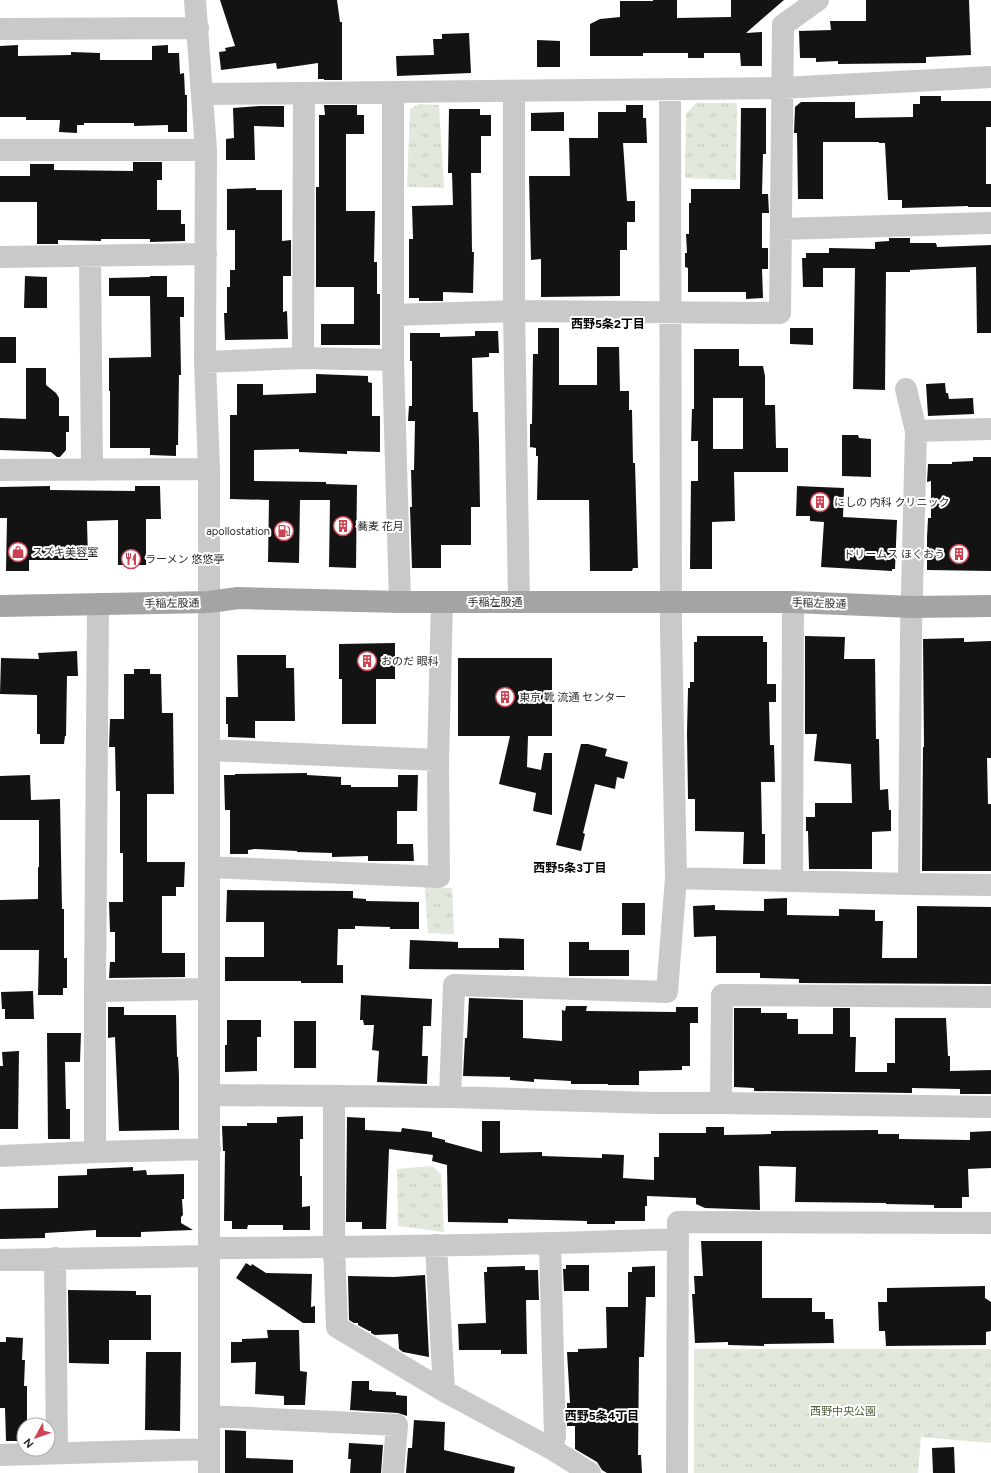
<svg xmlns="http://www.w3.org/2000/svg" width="991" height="1473" viewBox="0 0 991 1473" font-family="Figtree,'Noto Sans JP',sans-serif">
<defs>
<pattern id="park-tufts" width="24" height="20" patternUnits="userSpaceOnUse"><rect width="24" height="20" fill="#e2e8db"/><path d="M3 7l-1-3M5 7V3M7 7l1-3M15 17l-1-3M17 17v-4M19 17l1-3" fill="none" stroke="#c2c7bc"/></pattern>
</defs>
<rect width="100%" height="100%" fill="#fff"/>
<path fill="url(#park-tufts)" d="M696 103H737L736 180 685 178 686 114Z
M419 104 439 105 444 188 407 187 410 109Z
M425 887 452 888 454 934 428 933Z
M432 1166 441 1174 444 1232 398 1226 397 1169Z
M694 1349H991V1443L921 1437 918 1473H694Z"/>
<path fill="#131313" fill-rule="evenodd" d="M220 0H337L340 22H342V80H324V79H318V63L277 69 276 63 221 70 219 52 226 51 225 48 235 46Z
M653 0H677V18L731 17V0H784L746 33 762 32V66H741L740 53H704V58H688V53H643V56H590V24L600 19 620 17V1H653Z
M866 0H969L971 55 926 57V63L838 64V61L816 62V58H800L799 31 831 30 830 21H866Z
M469 33 471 73 397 76 396 56 434 55 433 39H442V34Z
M537 40 560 41V67H537Z
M18 45V56L71 55V52L100 53V60H152V46L168 45V53H179L180 74 184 73 185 95H187V132H168V125L134 126V123H84V125H77V133L59 132 60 120H26V117H0V46Z
M920 96H941V101H991V127H986V184H991V207H968V206L902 208V200H888L885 143H879V142H823V199H798L797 133H794L795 107 801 102H855V118L913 117V104H920Z
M324 105H357V115H364V134H346V211H375L374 262H377V294H380V345H321V324H354V287H316V187H319V115H325Z
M626 105H643V118H646L647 143H623L627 201H635V222H627V250H620V296L541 297V259L531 260 529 176H570L569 138H598V112H626Z
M259 106H284V127L254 126 255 160H226V139L234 138 233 108Z
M741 108H766V154H763L762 194H768L769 213H762V248H768V269H762L763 298 746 299V292H688V268L685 267V253H687L686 234H689V203H691V189H740Z
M449 109H480V115H491V136H481V173H471L472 252H474L473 293 443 292V301H419V298H409V239H413L412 206 453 205 452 173H448Z
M564 112V131H531V113Z
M133 162H162V180H157V210H181V224H185V241L150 242V239H101V241L58 240V244H37V202H0V176H30V164H54V170L133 171Z
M256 188V190H282V241L291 240V276H283V312L287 311 288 339 225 340 224 313H227V287H230V270H235V230H227V189Z
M889 238H910V243H936L937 247 991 245V333H977L976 267 910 270V272H886L885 390 853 389 855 268H823V287H803L802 258H806V253H829V248L875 249V242L889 241Z
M25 276 47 277V308H24Z
M150 276H167V297H184V317H180L181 375H179L178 445H176V456L150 455V448H110V391H109V358L151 357 150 296H109V278L150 277Z
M538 328H559V385H597V347H619L620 391H629V410H632L633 463H635L638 568H633L632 571H590L589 500H537L538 456H536V448L530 447V424H532L533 354H538Z
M790 328H813V345L790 344Z
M475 331H498L499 353H489V357L472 358 473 412H478L479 442 480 507H471V545H441V568H412L410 507H412L411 470H414L415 421H408L409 406H412V361H410V333H440V337L475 336Z
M0 337H16V363H0Z
M694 349H739V366H763L765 376V405H775L776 448H788V472H734L735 521 712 522V569H690L691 481H698V441H691L692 409H694ZM713 398H743V449H713Z
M26 368H46V385L56 393 59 398V416H69V432H66V450L60 457H57L51 452 0 450V418L26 419Z
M316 374 368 376V382L372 383V416H380V452L347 451V454L299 452V449L254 450V481L326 482V484L357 485 356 568 329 567 330 500H300L299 563 268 562 269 500 230 499V415H237V384H263V395L316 393Z
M945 383 946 393H948L949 399 973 398 974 414 928 416 926 384Z
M842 435H858L859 438 871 439V477L842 476Z
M973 457H991V571L927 570V538L928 518H931V481L927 482 928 464H952V462L973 461Z
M50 486V490L135 491V486H160L161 519H146V565H118V520L87 521 88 560H29V571H6L7 518H0V487Z
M797 486 844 488 843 517 897 520 895 569H892V571L821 567 824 522 810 521V516H796Z
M697 636H763V642H767V684H776V702H769L770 745H774L775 782H761L762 834H765V864H743L744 832 695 831V799H688L687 733 688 688H690V682H694V642H697Z
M805 636 845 637 844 659H875L876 739H879L880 790 888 789 889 810H891V831L872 832V869H809L808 831H806V817H815V803H852L851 764 814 761 817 734H805Z
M964 638V642L991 641V758H987L988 804H991V871H922L923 747H924L923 639Z
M395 643V679H376V724H342V679H339V644Z
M77 651 78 676H67L66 736H65L64 744H40V734H37V695L0 694 1 658 39 659 38 653Z
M237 655H286V668H294L295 721H255V738L228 737V724H226V697H238Z
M458 658H552V736H528L527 767 541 770 544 753H552V815L533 811 536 793 499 784 510 736H458Z
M134 669H150V674H161L162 713H173L174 794H147V862H185L184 887H176V896H162V953H185V977L109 978 110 962H115V932H110L109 902H123V853H120V791H116L115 747H109L110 719H124V674H134Z
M581 744H588L607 749 605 756 628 762 624 779 617 777 615 789 595 784 583 833 585 834 581 851 556 845Z
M307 773V775L341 777V785H351V787H398V775H418L417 811H397V844H413L414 861H368V856L332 857V853L297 852V851L255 849 248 850V854H230V810H225L224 775H235V774Z
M30 775 31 800 60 799 62 909H64V958H67V988H63V995H38L39 950H0V900L38 899V867H39V820H0V776Z
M227 890 353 891V898L366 899V901L419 902V929H390V927L355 926V929H338L337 965H343V983H301V981H225V957H264V922H226Z
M787 898V915L839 916V909L875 910V921H883L882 958H917V906L991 907V984L799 983V979L760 978V973H716V936L694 937 693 906 715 905V910L764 911V899Z
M622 903H645V935H622Z
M499 938 524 939V970L409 969 410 940 458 942V948H499Z
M569 942H589V950H629V976H569Z
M33 991 34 1019H5V1009H2L1 992Z
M361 995 432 999 431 1026H423L422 1056H428L427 1084 377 1082 379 1051 372 1050 374 1025H364L363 1020H360Z
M469 998 523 1000V1038L562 1041V1010L565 1011 566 1006H587L586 1011 676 1012V1007H698V1023H690V1066H682V1070L639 1071V1085H608V1084H571V1081L534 1079V1082L510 1080V1077L463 1076 465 1038H467Z
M108 1007H124V1015H176L177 1057H178L179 1076V1130L119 1131 115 1037 108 1038Z
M734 1008H761V1013H787V1019H798V1034H833V1008H850V1037H856L855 1072H887V1063H895V1018H946L948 1056H950V1071L991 1070V1094H960V1089L912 1088V1093L754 1091V1088L734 1087Z
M227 1020H261V1037H257V1071L225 1072V1045H227Z
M294 1021H316V1068H294Z
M47 1033H81L80 1062H65L66 1109H70V1139H48Z
M19 1051 18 1129H0V1066H3L2 1052Z
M303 1116V1139H300V1176H302V1207L310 1206V1230H283V1225H248L247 1229H232V1221H224L225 1151H223L222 1126H247V1123H277V1117Z
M347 1117 365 1118V1130L401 1132 402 1128 432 1132V1137L445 1140V1142L482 1152V1121H500V1153L542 1152V1156L602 1158V1154L624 1155 623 1178 654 1180V1157H659V1133H706V1127H724V1135L771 1134V1131L878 1130V1134H899V1139L970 1140V1132L991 1131V1168L968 1169 969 1197H962V1208H934V1205L886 1204V1203L795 1202 796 1167 759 1166 760 1210 705 1208 696 1204V1198L647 1196V1206H645V1221H615V1224H587V1221L508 1219V1223L448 1222 447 1165 432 1161 433 1155 389 1149 386 1229H362V1222H346Z
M133 1167V1171L146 1170 147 1175 184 1174V1199H182L183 1215 181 1217V1223L193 1230 141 1232V1237H96V1230L45 1233V1238L0 1239V1209L58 1208V1176L87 1175V1169Z
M701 1241H762V1298H812V1312H825V1319H833L834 1343 764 1344V1346L728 1345V1342L695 1343 692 1294H695L694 1276H703Z
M246 1263 251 1266 252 1264 266 1273 312 1274 311 1307 315 1306V1323H303L236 1278Z
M566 1265H589V1291H564L563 1269H566Z
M525 1266V1270H538L539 1300H526L527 1354H501V1350H459L458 1324 486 1323 484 1272H487V1267Z
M655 1266V1297H646L644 1357H639L638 1455H641L642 1473H607L602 1470 597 1462 575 1449V1426H567V1403H570L567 1352H578V1349L607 1348 606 1307H628V1272H632V1267Z
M425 1275 429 1357 403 1352 399 1349 398 1334 375 1335 371 1333V1331H369L358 1325V1323H354L349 1320 348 1276 394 1277Z
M985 1286V1298L991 1302V1331L986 1332V1345L886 1346 885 1331H879L878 1302H887V1288Z
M68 1290 136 1291V1295H151V1340H109V1364L69 1363Z
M267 1330H299L300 1371 307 1372 305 1405H284V1396L255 1394 256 1362 231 1363V1342H242V1339L268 1338Z
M6 1337 23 1338 22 1360H25L24 1386H27V1425H24L23 1441H6L5 1408H0V1342H6Z
M146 1352H181L180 1431 145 1430Z
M352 1381H369V1390H372V1391L396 1392V1395L407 1396V1416L398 1413 350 1410Z
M414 1420 445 1422 444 1450 515 1467 514 1473H406L408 1448H412Z
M225 1430 246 1431V1458L293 1460V1473H225Z
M349 1443 383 1445 381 1473H350L351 1459H348Z
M954 1447 955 1473H933L932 1448Z"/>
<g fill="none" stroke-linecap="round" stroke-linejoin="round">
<path stroke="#c9c9c9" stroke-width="22" d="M195 0 206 150 205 362 209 469V1473
M0 29 198 28
M670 89 671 630 676 878
M514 91V311L519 602
M393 92V360L400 602
M202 94 782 88 991 77
M0 150H206
M781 229 991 223
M90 256 92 470
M0 257 206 254
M393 315 514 311 780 313 783 25 818 0
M303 358 304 93
M205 362 303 358 393 360
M906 389 916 431 911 632 909 884
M916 431 991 429
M0 470 209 469
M210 750 438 760
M209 867 439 877 438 760 442 602
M792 881 793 602
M95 991 209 989
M209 1095 450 1097 654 1103H721L991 1107
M334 1096V1247L337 1327 444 1391 552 1449 590 1473
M450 1097 454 985 667 992 676 878 909 884 991 885
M721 1103 722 995 991 997
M95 1152V991L98 604
M0 1156 95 1152 210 1149
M550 1244 555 1436 552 1449
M436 1245 444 1391
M209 1247 220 1248C373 1247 525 1245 677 1239
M55 1258 57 1453
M0 1260 209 1256
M209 1416 397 1425 393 1473
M0 1455 209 1449
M677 1473 678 1222 991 1223"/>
<path stroke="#a4a4a4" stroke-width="22" d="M0 606 209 602 238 598 400 602H793L912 607 991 606"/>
</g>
<defs>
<symbol id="building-ring" viewBox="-11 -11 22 22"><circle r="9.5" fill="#fff" stroke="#ce4352" stroke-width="1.5"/><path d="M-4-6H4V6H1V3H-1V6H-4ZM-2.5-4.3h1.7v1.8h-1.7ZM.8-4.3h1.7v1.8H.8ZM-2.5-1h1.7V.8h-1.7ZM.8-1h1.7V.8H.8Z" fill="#ce4352"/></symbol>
<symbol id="fuel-ring" viewBox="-11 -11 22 22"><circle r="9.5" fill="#fff" stroke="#ce4352" stroke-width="1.5"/><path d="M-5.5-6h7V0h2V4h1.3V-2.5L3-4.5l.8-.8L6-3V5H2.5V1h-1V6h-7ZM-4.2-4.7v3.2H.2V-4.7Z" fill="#ce4352"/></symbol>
<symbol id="shop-ring" viewBox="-11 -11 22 22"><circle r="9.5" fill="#fff" stroke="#ce4352" stroke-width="1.5"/><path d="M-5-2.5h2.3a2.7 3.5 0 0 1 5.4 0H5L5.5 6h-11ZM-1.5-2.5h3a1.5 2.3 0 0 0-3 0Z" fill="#ce4352"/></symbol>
<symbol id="restaurant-ring" viewBox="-11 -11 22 22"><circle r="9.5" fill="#fff" stroke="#ce4352" stroke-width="1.5"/><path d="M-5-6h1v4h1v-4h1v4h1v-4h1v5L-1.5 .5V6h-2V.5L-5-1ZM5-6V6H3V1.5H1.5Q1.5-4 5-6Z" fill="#ce4352"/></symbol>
</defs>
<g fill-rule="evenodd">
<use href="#building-ring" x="809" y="491" width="22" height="22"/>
<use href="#building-ring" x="332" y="515" width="22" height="22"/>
<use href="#fuel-ring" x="273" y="520" width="22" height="22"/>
<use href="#shop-ring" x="7" y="541" width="22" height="22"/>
<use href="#building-ring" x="948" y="543" width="22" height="22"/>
<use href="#restaurant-ring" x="120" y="548" width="22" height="22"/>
<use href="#building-ring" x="356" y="650" width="22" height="22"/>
<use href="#building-ring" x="494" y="686" width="22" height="22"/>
</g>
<g text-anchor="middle" stroke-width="4" stroke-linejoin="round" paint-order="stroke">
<g font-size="11" fill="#2c2c2c" stroke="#fff" text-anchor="start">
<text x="834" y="506">にしの 内科 クリニック</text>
<text x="357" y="530">蕎麦 花月</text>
<text x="270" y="535" text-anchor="end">apollostation</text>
<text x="32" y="556">スズキ美容室</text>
<text x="945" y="558" text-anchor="end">ドリームス ほくおう</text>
<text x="145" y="563">ラーメン 悠悠亭</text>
<text x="381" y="665">おのだ 眼科</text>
<text x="519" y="701">東京 靴 流通 センター</text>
</g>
<g font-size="11" fill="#2c2c2c" stroke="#fff">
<text x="495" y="606">手稲左股通</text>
<text transform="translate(172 603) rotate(-1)" y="4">手稲左股通</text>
<text transform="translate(819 603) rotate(2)" y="4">手稲左股通</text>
</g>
<g font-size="11" fill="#51623f" stroke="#fff">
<text x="843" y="1415">西野中央公園</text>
</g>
<g font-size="12" font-weight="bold" fill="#000" stroke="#fff">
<text x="608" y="328">西野5条2丁目</text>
<text x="570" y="872">西野5条3丁目</text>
<text x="602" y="1420">西野5条4丁目</text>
</g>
</g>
<g transform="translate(36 1437) rotate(230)"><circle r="19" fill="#ffffff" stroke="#ababab"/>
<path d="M0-3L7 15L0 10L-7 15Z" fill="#ce4352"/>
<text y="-6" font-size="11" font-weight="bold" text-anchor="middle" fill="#2c2c2c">N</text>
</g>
</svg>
